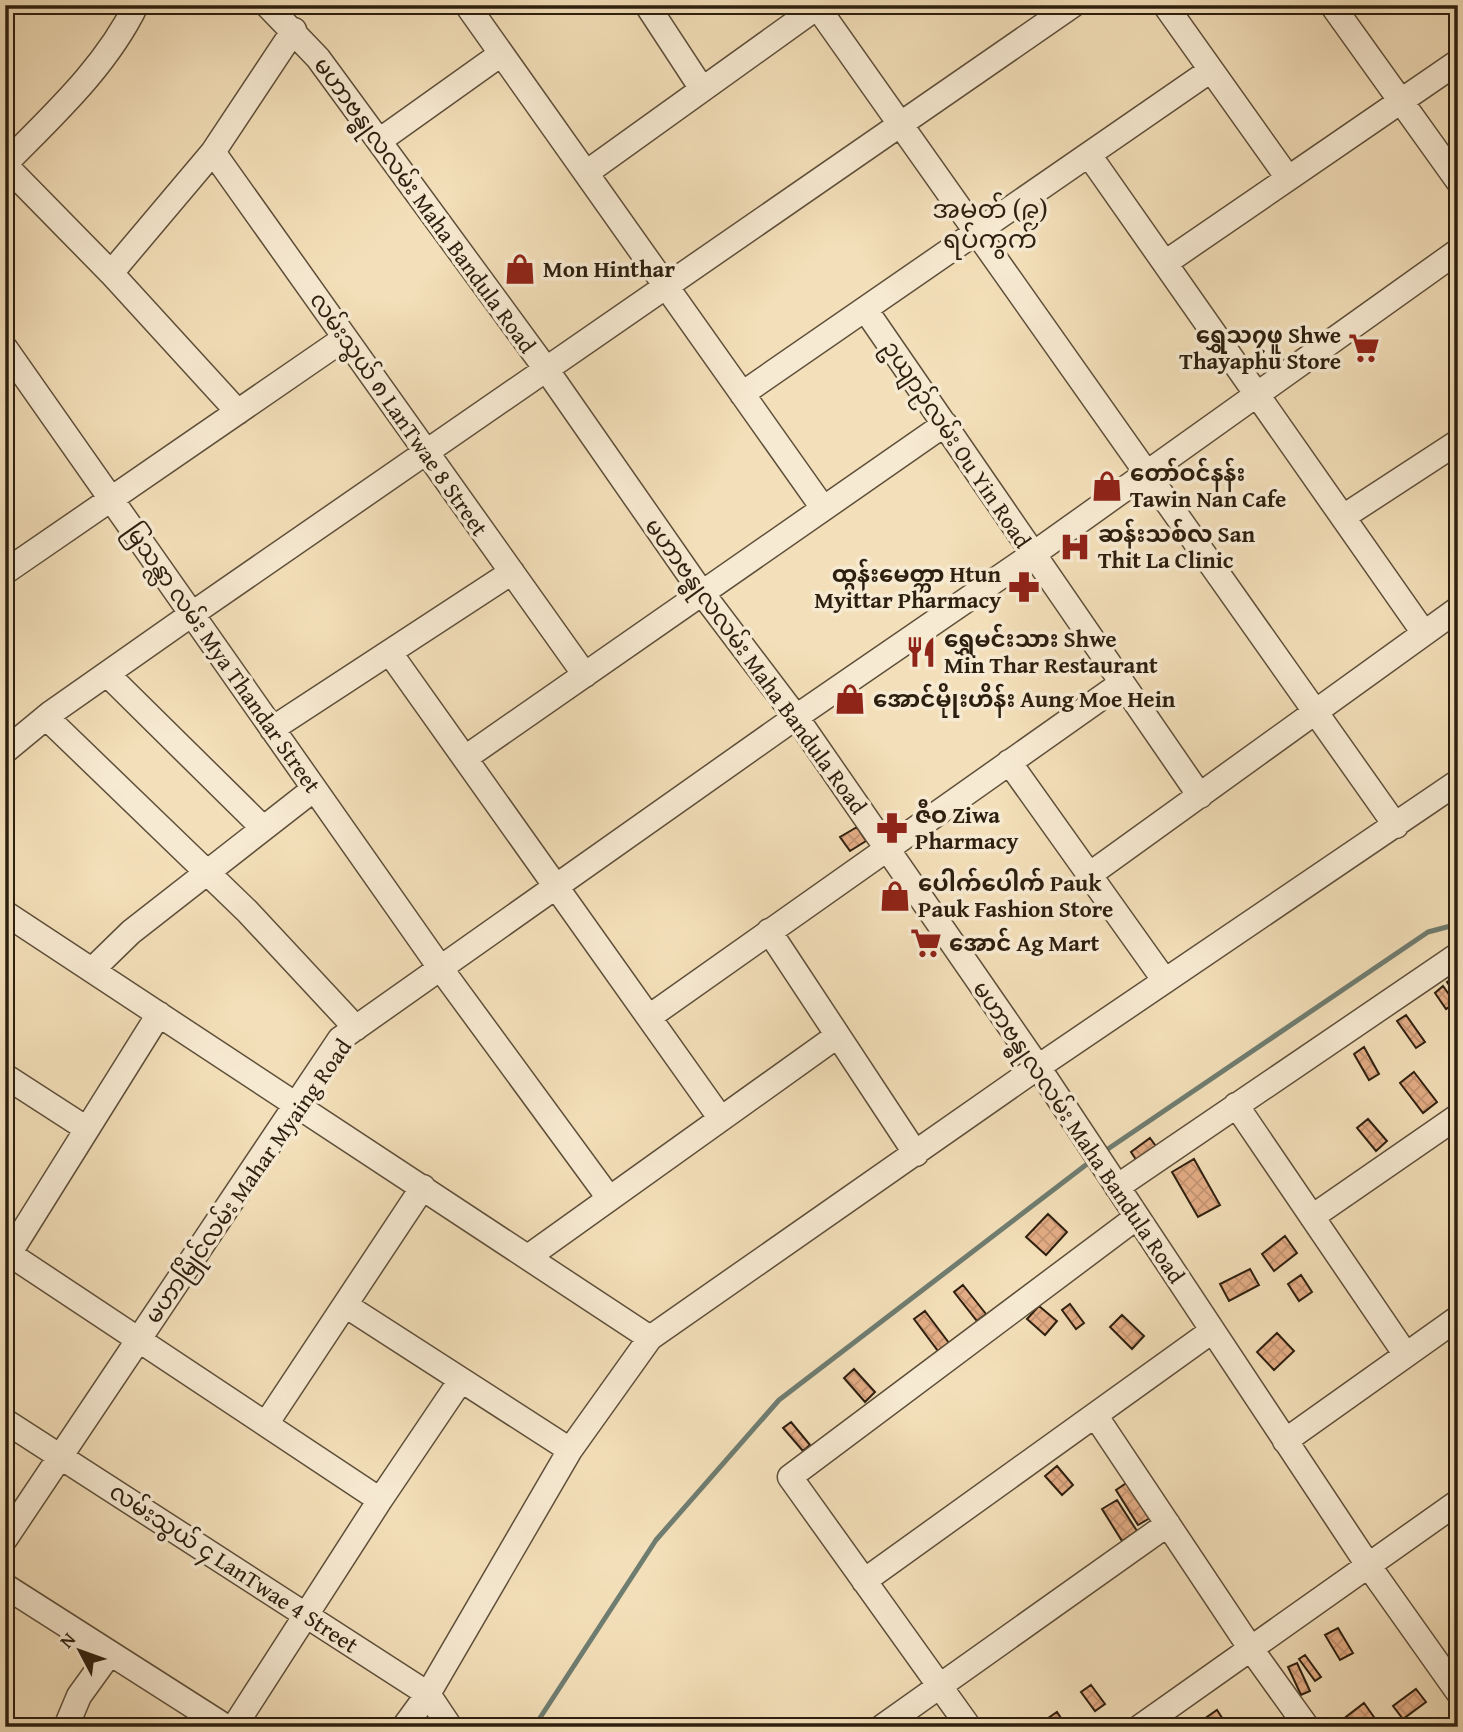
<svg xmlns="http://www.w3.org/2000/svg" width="1463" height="1732" viewBox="0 0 1463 1732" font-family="'Gentium Book Plus','Noto Sans Myanmar',serif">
<defs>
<pattern id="building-cross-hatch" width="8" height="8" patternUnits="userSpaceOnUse" patternTransform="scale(1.75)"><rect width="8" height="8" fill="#e4ad86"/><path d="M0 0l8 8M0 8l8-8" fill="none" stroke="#c49472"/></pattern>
</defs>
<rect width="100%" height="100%" fill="#f3dfb9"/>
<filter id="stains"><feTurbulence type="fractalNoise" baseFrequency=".00286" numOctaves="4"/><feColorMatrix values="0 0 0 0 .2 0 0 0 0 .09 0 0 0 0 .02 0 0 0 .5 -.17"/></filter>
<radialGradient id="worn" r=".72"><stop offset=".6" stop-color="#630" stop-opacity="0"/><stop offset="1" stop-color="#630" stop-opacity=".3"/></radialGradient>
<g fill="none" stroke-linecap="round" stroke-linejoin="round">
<path stroke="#6f7d71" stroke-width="5" d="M1102 1153 1428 932 1458 924
M534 1727 656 1540 779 1400 1091 1161"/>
</g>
<path fill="url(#building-cross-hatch)" stroke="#2d1f0f" stroke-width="2" d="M857 827 866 841 850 851 840 837Z
M1453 978 1458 985V998L1447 982Z
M1443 986 1455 1003 1446 1009 1435 993Z
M1406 1015 1425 1042 1416 1048 1397 1021Z
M1364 1047 1379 1074 1369 1080 1354 1054Z
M1414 1072 1437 1102 1423 1113 1400 1083Z
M1368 1119 1387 1141 1376 1151 1357 1128Z
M1150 1138 1158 1149 1139 1164 1131 1152Z
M1194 1159 1220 1205 1198 1217 1172 1172Z
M1048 1214 1067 1232 1046 1255 1026 1237Z
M1285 1236 1297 1253 1274 1271 1262 1254Z
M1250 1269 1259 1285 1229 1301 1220 1284Z
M1301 1275 1312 1292 1299 1301 1288 1284Z
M963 1285 986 1314 977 1321 954 1292Z
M1070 1304 1084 1323 1076 1329 1062 1310Z
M1039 1306 1057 1321 1045 1335 1027 1319Z
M925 1311 949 1343 938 1351 914 1319Z
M1122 1315 1144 1336 1132 1349 1110 1327Z
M1277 1333 1294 1351 1274 1370 1257 1352Z
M854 1369 875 1392 865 1402 844 1378Z
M791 1422 810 1445 803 1451 783 1428Z
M1057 1466 1073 1485 1062 1495 1045 1476Z
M1128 1482 1150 1518 1138 1525 1116 1490Z
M1117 1500 1137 1531 1122 1541 1102 1509Z
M1338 1628 1353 1653 1340 1660 1325 1635Z
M1305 1655 1321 1677 1315 1681 1299 1659Z
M1297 1663 1310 1691 1301 1695 1288 1667Z
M1091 1685 1105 1704 1095 1711 1081 1692Z
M1416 1689 1426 1702 1403 1719 1393 1706Z
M1364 1703 1381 1727H1347L1342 1720Z
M1217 1710 1228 1727H1209L1204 1719Z
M1057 1712 1067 1727H1049L1044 1721Z"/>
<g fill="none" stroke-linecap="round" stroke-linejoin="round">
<defs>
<path id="minor" d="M267 5 318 58 546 369 702 593 796 717 1038 1067 1368 1565 1458 1692
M467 5 823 508
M647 5 702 89
M816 5 1396 826
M1165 5 1288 178
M1332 5 1458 181
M379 141 501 54
M213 152 585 675
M1089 155 1424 633
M5 164C53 115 106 67 136 5
M5 165 111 273 238 412
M586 173 820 5
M1165 263 1458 62
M111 273 213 152 294 30
M865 309 1200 796
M5 348 441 969 609 1198
M742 394 1211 70
M1343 517 1458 442
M5 572 345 338
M390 653 721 1119
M107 674 263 828
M46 717 247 911 356 1028
M272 729 512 572
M5 751 51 713 192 614 1073 5
M465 758 945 424
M1009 762 1165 981
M1089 875 1458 609
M5 913 650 1338
M769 931 916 1154
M92 970 131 932 314 789
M649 1017 1122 683
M5 1076 87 1129
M1236 1105 1406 1355
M1117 1187 1458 955
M1312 1217 1458 1116
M5 1251 380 1500
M9 1254 159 1014
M528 1257 837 1036
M345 1305 570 1450
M1095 1415 1251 1649 1307 1727
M5 1421 428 1694 450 1727
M266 1424 423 1187
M1285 1441 1458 1318
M5 1539 340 1039 796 717 1032 555 1458 251
M864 1581 1212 1331
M5 1586 226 1727
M66 1727 79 1696 110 1653
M234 1727 380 1500 461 1380
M404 1727 428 1694 570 1450 650 1338 1038 1067 1458 782
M882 1727 1168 1524
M969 1727 790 1477 1137 1217
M1140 1727 1458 1502"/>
</defs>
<use href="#minor" stroke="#5e4f3a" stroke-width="27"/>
<use href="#minor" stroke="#f7ead2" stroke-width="24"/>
</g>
<defs>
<symbol id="shop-bare" viewBox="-9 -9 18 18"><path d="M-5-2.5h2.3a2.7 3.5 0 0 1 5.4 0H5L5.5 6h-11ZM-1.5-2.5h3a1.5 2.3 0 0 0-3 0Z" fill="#8f2418" stroke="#f7ead2" stroke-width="2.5" paint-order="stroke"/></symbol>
<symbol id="supermarket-bare" viewBox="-9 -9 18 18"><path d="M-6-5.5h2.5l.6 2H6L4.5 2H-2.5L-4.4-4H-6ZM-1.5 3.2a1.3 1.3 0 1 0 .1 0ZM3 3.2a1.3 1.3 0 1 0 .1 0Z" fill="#8f2418" stroke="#f7ead2" stroke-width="2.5" paint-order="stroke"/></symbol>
<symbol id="hospital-bare" viewBox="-9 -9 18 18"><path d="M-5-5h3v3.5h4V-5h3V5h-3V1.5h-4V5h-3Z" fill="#8f2418" stroke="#f7ead2" stroke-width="2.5" paint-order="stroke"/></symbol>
<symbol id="pharmacy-bare" viewBox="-9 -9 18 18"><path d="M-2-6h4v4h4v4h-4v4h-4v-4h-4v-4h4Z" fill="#8f2418" stroke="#f7ead2" stroke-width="2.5" paint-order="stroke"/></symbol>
<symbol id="restaurant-bare" viewBox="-9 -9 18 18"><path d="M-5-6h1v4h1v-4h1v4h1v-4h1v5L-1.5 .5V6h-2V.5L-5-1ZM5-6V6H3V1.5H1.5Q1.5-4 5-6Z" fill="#8f2418" stroke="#f7ead2" stroke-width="2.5" paint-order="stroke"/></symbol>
</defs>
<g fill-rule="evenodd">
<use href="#shop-bare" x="498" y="247" width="44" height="44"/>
<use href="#supermarket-bare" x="1342" y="326" width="44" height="44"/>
<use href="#shop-bare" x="1085" y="464" width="44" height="44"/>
<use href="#hospital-bare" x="1053" y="525" width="44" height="44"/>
<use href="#pharmacy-bare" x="1002" y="565" width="44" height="44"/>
<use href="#restaurant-bare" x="899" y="630" width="44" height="44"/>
<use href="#shop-bare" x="828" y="677" width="44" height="44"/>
<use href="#pharmacy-bare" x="870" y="806" width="44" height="44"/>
<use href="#shop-bare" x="873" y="874" width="44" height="44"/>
<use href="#supermarket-bare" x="904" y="921" width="44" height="44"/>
</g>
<g text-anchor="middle" stroke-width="7" stroke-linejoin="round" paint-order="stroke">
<g font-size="23" fill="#2d1f0f" stroke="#f7ead2">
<text transform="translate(425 205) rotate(54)" y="8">မဟာဗန္ဓုလလမ်း Maha Bandula Road</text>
<text transform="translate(399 414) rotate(55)" y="8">လမ်းသွယ် ၈ LanTwae 8 Street</text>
<text transform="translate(957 444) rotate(56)" y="8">ဥယျာဉ်လမ်း Ou Yin Road</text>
<text transform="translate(223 658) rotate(55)" y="8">မြသန္လာ လမ်း Mya Thandar Street</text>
<text transform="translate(756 666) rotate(54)" y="8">မဟာဗန္ဓုလလမ်း Maha Bandula Road</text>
<text transform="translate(1079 1132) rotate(56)" y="8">မဟာဗန္ဓုလလမ်း Maha Bandula Road</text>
<text transform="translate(248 1181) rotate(-55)" y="8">မဟာမြိုင်လမ်း Mahar Myaing Road</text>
<text transform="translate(234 1568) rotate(33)" y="8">လမ်းသွယ် ၄ LanTwae 4 Street</text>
</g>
<g font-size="23" font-weight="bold" fill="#2d1f0f" stroke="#f7ead2" text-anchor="start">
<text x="543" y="277">Mon Hinthar</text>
<text x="1341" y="343" text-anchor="end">ရွှေသ၇ဖူ Shwe<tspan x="1341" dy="26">Thayaphu Store</tspan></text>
<text x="1130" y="481">တော်ဝင်နန်း<tspan x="1130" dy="26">Tawin Nan Cafe</tspan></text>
<text x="1098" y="542">ဆန်းသစ်လ San<tspan x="1098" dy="26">Thit La Clinic</tspan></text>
<text x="1001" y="582" text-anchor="end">ထွန်းမေတ္တာ Htun<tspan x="1001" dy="26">Myittar Pharmacy</tspan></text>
<text x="944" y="647">ရွှေမင်းသား Shwe<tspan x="944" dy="26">Min Thar Restaurant</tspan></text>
<text x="873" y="707">အောင်မိုုးဟိန်း Aung Moe Hein</text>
<text x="915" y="823">ဇီဝ Ziwa<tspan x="915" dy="26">Pharmacy</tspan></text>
<text x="918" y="891">ပေါက်ပေါက် Pauk<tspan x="918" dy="26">Pauk Fashion Store</tspan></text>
<text x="949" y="951">အောင် Ag Mart</text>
</g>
<g font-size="26" fill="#2d1f0f" stroke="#f7ead2">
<text x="990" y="218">အမှတ် (၉)<tspan x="990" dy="30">ရပ်ကွက်</tspan></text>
</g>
</g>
<rect width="1463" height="1732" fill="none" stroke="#f3dfb9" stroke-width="28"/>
<rect x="7" y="7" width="1449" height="1718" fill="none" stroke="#2d1f0f" stroke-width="3.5"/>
<rect x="14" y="14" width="1435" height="1704" fill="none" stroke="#2d1f0f" stroke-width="2"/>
<g transform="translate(80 1651) rotate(311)" stroke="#f7ead2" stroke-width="5" paint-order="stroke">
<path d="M0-5L12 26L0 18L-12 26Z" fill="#2d1f0f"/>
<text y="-10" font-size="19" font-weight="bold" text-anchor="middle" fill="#2d1f0f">N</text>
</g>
<rect width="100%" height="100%" filter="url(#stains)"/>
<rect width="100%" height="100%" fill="url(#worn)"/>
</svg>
